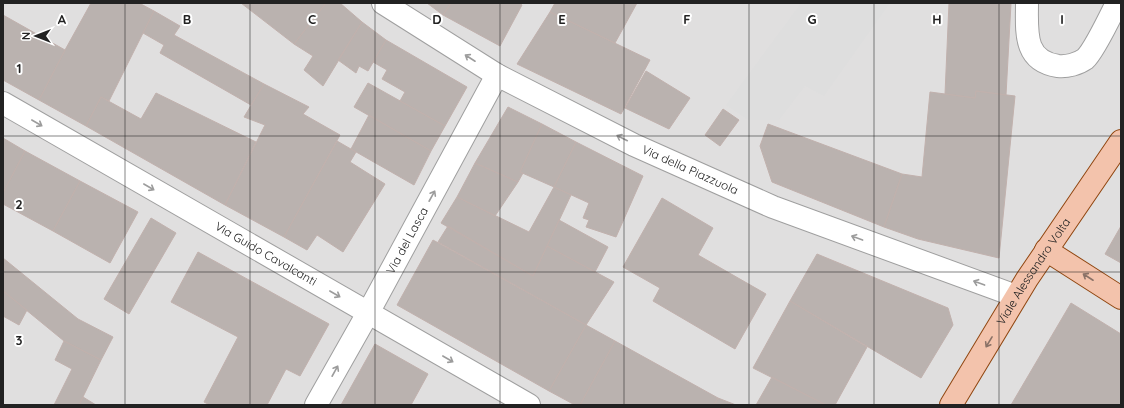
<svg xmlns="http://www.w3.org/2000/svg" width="1124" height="408" viewBox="0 0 1124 408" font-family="Quicksand,sans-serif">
<rect width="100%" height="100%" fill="#f1ede9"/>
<path fill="#e0dfdf" d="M3 3H1121V405H3Z"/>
<path fill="#dedede" d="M801 3H890L824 96 805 86 779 120H748L726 105Z"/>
<path fill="#bab2af" stroke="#c1b1ad" d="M91 3H139L154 11 109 101 101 97 86 126 39 100 65 50Z
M241 3H326L294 44Z
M326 3H340L362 22 323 86 304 70 313 56 294 44Z
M427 3H451L443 15Z
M451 3H519L522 5 500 46 443 15Z
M555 3H637L615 43 550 12Z
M949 3H1011L1006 95 976 91 975 98 945 94Z
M154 11 180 26 174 35 264 84 251 105 160 53 164 45 143 33Z
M550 12 650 60 621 114 517 64Z
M3 15 65 50 39 100 3 80Z
M362 22 386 40 368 71 359 66 356 73 338 60Z
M386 40 467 87 445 126 400 101 405 92 382 79 387 70 373 62Z
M646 71 690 98 669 129 625 108Z
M368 83 445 126 431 151 354 107Z
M264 84 309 107 303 114 340 135 284 237 225 205 265 125 244 117Z
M976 91 1015 96 999 258 918 239 884 227 902 174 922 177 930 92 975 98Z
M156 93 256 142 225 205 86 126 101 97 141 119Z
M508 107 542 124 520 172 523 173 518 182 475 163Z
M723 109 739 120 720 146 705 135Z
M369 115 431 151 414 185 351 149Z
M542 124 576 142 554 187 520 172Z
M768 124 902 174 884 227 772 182 760 146Z
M3 138 25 151 3 193Z
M337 141 356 152 350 162 385 184 343 252 317 235 307 250 284 237Z
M576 142 643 176 616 237 586 227 589 220 583 218 589 203 554 187Z
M25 151 80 181 53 231 3 204V193Z
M475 163 518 182 495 216 457 197Z
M80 181 138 212 110 263 53 231Z
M554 187 571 195 533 276 441 223 457 197 529 232Z
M662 198 713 228 698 255 766 294 735 349 653 301 660 288 623 267Z
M151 218 176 233 129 314 104 299Z
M559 220 608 247 595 272 547 246Z
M448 226 533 276 547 246 614 282 586 325 438 242Z
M1121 226V263L1105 254Z
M433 240 586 325 549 391 397 305Z
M198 252 329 324 300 376 286 369 267 405H210L204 402 238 337 171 302Z
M817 254 948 308 953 325 921 378 790 301Z
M3 258 78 319 113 337 101 360 64 341 3 291Z
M3 291 27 310 19 325 3 316Z
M790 301 867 347 835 405H826L753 368Z
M1071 303 1121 334V405H1011Z
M586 325 615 341 580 405H575L549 391Z
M64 341 101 360 79 405H54L72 369 55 360Z
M615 341 718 398 714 405H580Z
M375 344 428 374 411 405H341Z
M772 377 826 405H756Z
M83 397 96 405H79Z
M718 398 736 405H714Z"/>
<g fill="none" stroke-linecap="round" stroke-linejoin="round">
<defs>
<g id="minor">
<path id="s1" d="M383 3 497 75 634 145 773 207 1016 296"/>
<path d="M1027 3C1027 31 1023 61 1058 66 1067 67 1078 64 1085 59 1094 51 1111 15 1117 3"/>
<path id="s2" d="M3 103 529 405"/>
<path id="s3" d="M316 405 368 313 497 75"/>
</g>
<g id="major">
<path d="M1046 250 1121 298"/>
<path id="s4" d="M951 405 1027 279 1121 141"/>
</g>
</defs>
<use href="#minor" stroke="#9f9f9f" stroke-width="24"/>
<use href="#major" stroke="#904610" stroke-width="24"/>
<use href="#minor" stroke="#fff" stroke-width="22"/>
<use href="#major" stroke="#f3c3ac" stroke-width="22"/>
</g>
<defs><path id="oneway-shaft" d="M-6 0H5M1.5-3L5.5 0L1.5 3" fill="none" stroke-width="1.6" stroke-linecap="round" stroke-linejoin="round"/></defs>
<g stroke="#9c9c9c">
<use href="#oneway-shaft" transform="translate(470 58) rotate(-147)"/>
<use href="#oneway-shaft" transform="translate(37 123) rotate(30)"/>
<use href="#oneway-shaft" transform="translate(622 138) rotate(-153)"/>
<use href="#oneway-shaft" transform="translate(149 187) rotate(30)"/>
<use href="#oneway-shaft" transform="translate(432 196) rotate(-61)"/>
<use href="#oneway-shaft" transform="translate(857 238) rotate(-160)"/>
<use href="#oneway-shaft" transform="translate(979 283) rotate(-160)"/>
<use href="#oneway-shaft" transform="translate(335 294) rotate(30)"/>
<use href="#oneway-shaft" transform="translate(448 359) rotate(30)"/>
<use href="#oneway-shaft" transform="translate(335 371) rotate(-61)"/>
</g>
<g stroke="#8a7267">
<use href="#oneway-shaft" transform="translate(1088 277) rotate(-147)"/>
<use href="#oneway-shaft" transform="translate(989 342) rotate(121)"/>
</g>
<path fill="none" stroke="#222" stroke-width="1" stroke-opacity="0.55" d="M125 3V405M250 3V405M375 3V405M500 3V405M624 3V405M749 3V405M874 3V405M999 3V405M3 136H1121M3 272H1121"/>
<g text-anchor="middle" stroke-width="4" stroke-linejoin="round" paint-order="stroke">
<g font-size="12" fill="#222" stroke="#fff">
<text dy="4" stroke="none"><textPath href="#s1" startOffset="350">Via della Piazzuola</textPath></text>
<text dy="4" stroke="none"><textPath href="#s3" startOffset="188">Via del Lasca</textPath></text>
<text dy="4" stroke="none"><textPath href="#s2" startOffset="303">Via Guido Cavalcanti</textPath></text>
<text dy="4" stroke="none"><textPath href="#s4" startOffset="157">Viale Alessandro Volta</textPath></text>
</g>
</g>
<g font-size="13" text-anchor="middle" font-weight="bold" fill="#222" stroke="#fff" stroke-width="4" stroke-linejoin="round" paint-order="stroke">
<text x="62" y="24">A</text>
<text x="187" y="24">B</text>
<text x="312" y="24">C</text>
<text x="437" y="24">D</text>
<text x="562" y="24">E</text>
<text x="687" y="24">F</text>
<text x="812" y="24">G</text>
<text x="937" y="24">H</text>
<text x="1062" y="24">I</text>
<text x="19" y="73">1</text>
<text x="19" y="209">2</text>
<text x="19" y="345">3</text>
</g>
<rect width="1124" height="408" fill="none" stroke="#222222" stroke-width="8"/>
<g transform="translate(36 36) rotate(270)" stroke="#ffffff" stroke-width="3" paint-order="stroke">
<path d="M0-3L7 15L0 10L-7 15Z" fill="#222222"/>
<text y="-6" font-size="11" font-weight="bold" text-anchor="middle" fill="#222222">N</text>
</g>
</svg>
